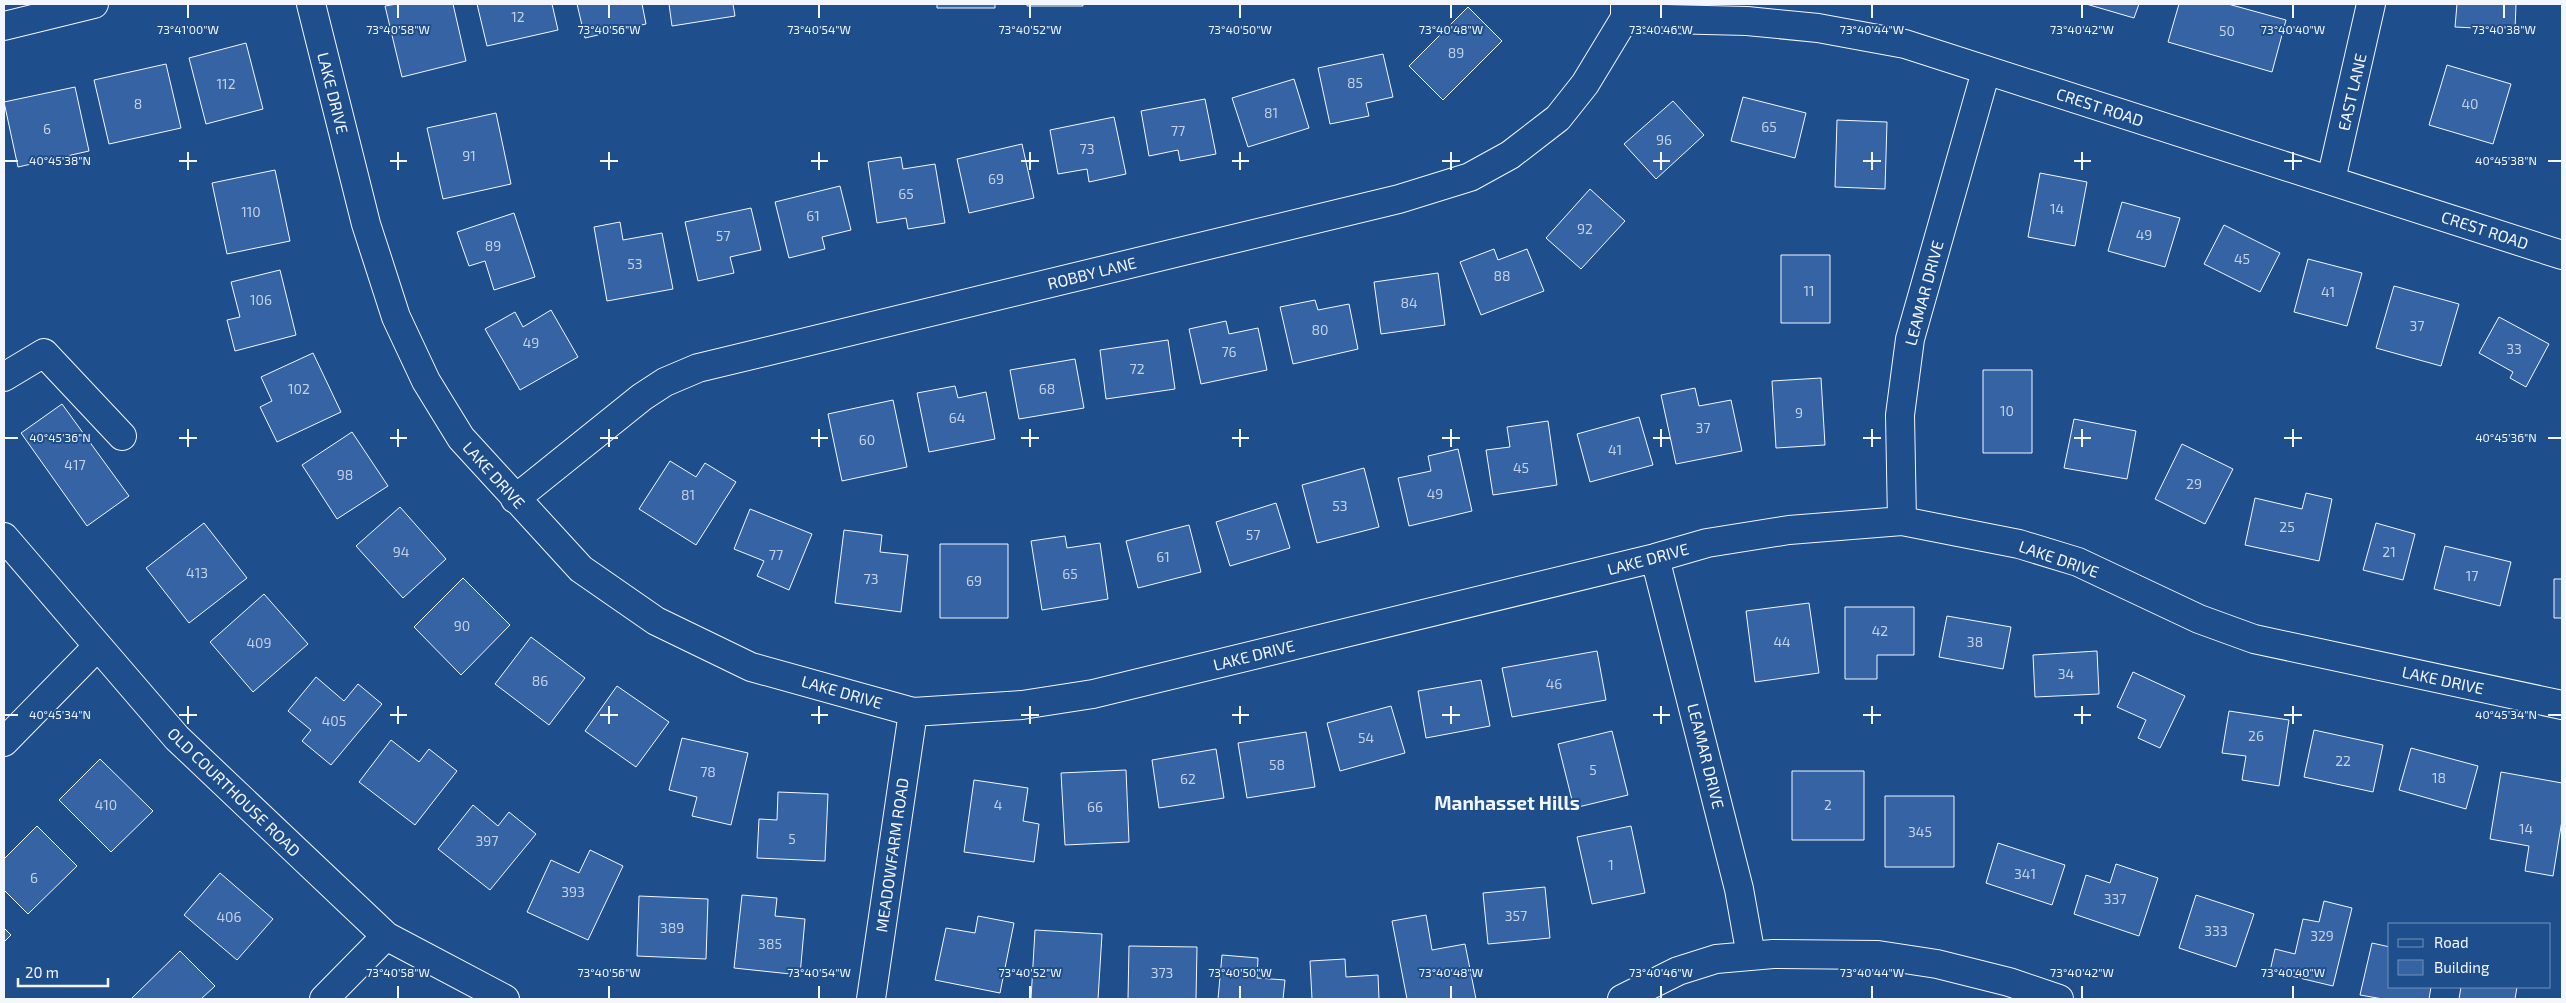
<svg xmlns="http://www.w3.org/2000/svg" width="2566" height="1003" viewBox="0 0 2566 1003" font-family="'Exo 2',sans-serif">
<rect width="100%" height="100%" fill="#1f4e8c"/>
<path fill="#3563a3" stroke="#f2f6ff" d="M397 4H453L466 61 402 77 385 6Z
M477 4H552L558 30 487 46Z
M577 4H642L646 24 585 38Z
M669 4H733L735 16 672 26Z
M937 4H995V8H937Z
M1027 4H1083V6H1027Z
M2086 4H2139L2134 18Z
M2179 4H2228L2286 20 2272 72 2168 42Z
M2457 4H2516L2515 30 2455 27Z
M1468 7 1502 41 1443 100 1409 66Z
M246 43 263 109 206 124 189 58Z
M1383 54 1393 97 1366 103 1369 116 1330 124 1318 68Z
M166 64 181 128 109 144 94 80Z
M2447 65 2511 84 2493 144 2429 125Z
M1294 79 1309 128 1248 147 1232 98Z
M75 87 89 151 18 167 4 102Z
M1743 97 1806 113 1795 158 1731 141Z
M1205 99 1216 154 1180 161 1178 150 1149 156 1141 111Z
M1673 101 1704 135 1656 179 1624 144Z
M496 113 511 184 443 199 427 128Z
M1114 117 1126 174 1089 182 1087 169 1058 174 1050 130Z
M1837 120 1887 122 1885 189 1835 187Z
M1022 144 1034 198 969 213 957 159Z
M901 157 903 169 935 164 945 223 908 229 906 218 877 223 868 162Z
M275 170 290 241 227 254 212 183Z
M2040 173 2087 182 2075 246 2028 237Z
M840 186 851 230 822 237 825 249 789 258 775 202Z
M1590 189 1625 221 1581 269 1546 238Z
M2122 202 2180 218 2165 267 2108 251Z
M751 208 761 250 730 257 734 273 698 281 685 222Z
M514 213 535 277 494 290 485 261 469 266 457 232Z
M620 222 623 240 662 233 673 289 607 301 594 227Z
M2224 225 2280 253 2260 292 2204 264Z
M1494 249 1498 260 1527 249 1544 291 1481 315 1460 262Z
M1781 255H1830V323H1781Z
M2308 259 2362 273 2347 326 2294 312Z
M280 270 296 335 235 351 227 320 240 317 231 282Z
M1438 273 1445 325 1381 334 1374 282Z
M2394 286 2459 304 2441 366 2376 348Z
M1315 300 1318 310 1349 304 1358 349 1293 364 1280 307Z
M551 310 578 357 520 390 485 329 515 312 523 327Z
M2499 317 2549 344 2526 387 2510 378 2513 372 2479 353Z
M1226 321 1229 334 1258 328 1267 370 1201 384 1189 329Z
M1168 340 1175 389 1106 399 1100 350Z
M313 353 341 412 277 442 260 407 272 401 261 377Z
M1075 359 1084 408 1019 419 1010 370Z
M1983 370H2032V453H1983Z
M1821 378 1825 445 1776 448 1772 381Z
M955 386 958 398 986 392 995 439 929 452 917 393Z
M1695 388 1699 406 1731 400 1742 451 1676 464 1661 395Z
M893 400 907 467 842 481 828 414Z
M62 404 129 496 87 526 21 433Z
M1639 417 1653 465 1590 482 1577 434Z
M2074 419 2136 431 2127 479 2064 468Z
M1548 421 1557 485 1493 495 1486 450 1510 447 1507 427Z
M352 432 388 486 337 519 302 465Z
M2182 444 2233 469 2205 524 2155 499Z
M1458 449 1472 511 1409 526 1398 478 1431 471 1428 456Z
M670 461 696 477 705 463 736 482 696 545 639 509Z
M1364 468 1379 527 1317 543 1302 485Z
M2306 493 2332 499 2319 561 2245 545 2255 498 2302 509Z
M1276 503 1290 548 1230 566 1216 522Z
M400 507 446 559 403 598 356 546Z
M750 509 812 534 789 590 757 576 764 561 734 549Z
M204 523 247 578 189 623 146 568Z
M2376 523 2415 534 2403 580 2363 570Z
M1189 525 1201 572 1138 588 1126 541Z
M844 530 882 535 880 552 908 555 901 612 835 603Z
M1065 536 1067 548 1100 543 1108 599 1042 610 1031 541Z
M940 544H1008V618H940Z
M2445 546 2511 562 2500 606 2434 589Z
M463 578 510 625 461 675 414 627Z
M2554 579H2562V618H2554Z
M264 594 308 644 253 692 210 642Z
M1809 603 1819 673 1755 682 1746 611Z
M1845 607H1914V655H1877V679H1845Z
M1947 616 2011 627 2003 669 1939 657Z
M531 637 585 678 549 725 495 684Z
M1597 651 1606 700 1512 717 1502 668Z
M2097 651 2099 694 2035 697 2033 655Z
M2133 672 2185 696 2160 748 2138 738 2146 720 2117 707Z
M316 677 344 701 358 684 382 704 331 765 302 741 311 730 288 711Z
M1481 680 1490 726 1426 738 1418 691Z
M617 686 669 722 636 767 585 731Z
M1391 706 1405 753 1340 771 1327 723Z
M2229 711 2289 720 2279 786 2242 780 2246 756 2222 753Z
M2314 730 2383 745 2373 792 2304 777Z
M1612 731 1628 795 1574 808 1558 744Z
M1306 732 1315 787 1247 798 1238 743Z
M682 738 748 753 731 825 692 816 697 797 669 790Z
M391 740 419 762 429 749 457 771 415 825 359 782Z
M2411 748 2478 766 2466 809 2399 790Z
M1216 749 1224 798 1159 808 1152 760Z
M100 759 153 811 111 852 59 800Z
M1126 770 1129 842 1065 845 1061 773Z
M1792 771H1864V840H1792Z
M2501 772 2562 783V820L2553 876 2525 871 2529 846 2490 839Z
M974 780 1028 788 1023 821 1039 824 1034 862 964 852Z
M778 792 828 794 825 861 757 858 759 819 777 820Z
M1885 796H1954V867H1885Z
M473 805 498 826 509 812 536 834 490 890 438 849Z
M37 826 77 866 28 914 4 890V859Z
M1631 826 1645 893 1592 904 1577 837Z
M1998 843 2065 865 2052 905 1986 883Z
M590 850 623 866 588 940 527 912 551 860 579 873Z
M2116 864 2158 878 2139 936 2074 914 2086 875 2110 883Z
M220 873 273 919 237 960 184 915Z
M1545 887 1550 938 1488 944 1483 893Z
M742 895 777 898 775 916 805 919 800 975 734 968Z
M2196 895 2254 914 2236 967 2179 948Z
M639 896 708 899 706 959 637 956Z
M2324 901 2352 908 2333 986 2270 971 2275 949 2295 954 2303 919 2319 922Z
M1426 915 1432 950 1465 944 1476 999H1407L1392 921Z
M978 916 1014 923 1000 993 935 980 946 928 975 933Z
M4 928 11 935 4 942Z
M1035 930 1102 934 1098 999H1031Z
M2372 943 2390 947V987H2431L2429 999H2383L2360 995Z
M1129 946 1197 947 1196 999H1128Z
M180 951 215 986 201 999H131Z
M1222 955 1258 958 1257 978 1285 980 1283 999H1218Z
M1345 959 1346 977 1378 975 1379 999H1312L1310 961Z
M2461 987H2517L2515 999H2459Z"/>
<g fill="none" stroke-linecap="round" stroke-linejoin="round">
<defs>
<path id="minor" d="M311 4 366 224 396 317 426 381 461 438 581 569 656 621 751 667 913 712 1022 705 1093 694 1655 558 1707 543 1789 530 1902 521 2019 544 2078 562 2199 619 2254 639 2562 705
M1625 18 1747 21 1818 28 1905 44 2562 255
M4 26 94 4
M2331 180 2371 4
M4 377 44 353 122 436
M515 499 642 397 665 382 698 368 1399 199 1470 177 1510 155 1558 118 1585 84 1625 18V4
M1902 521 1900 415 1910 339 1986 71
M4 537 177 738 386 936 505 999
M1655 558 1739 889 1751 956
M4 742 97 647
M324 999 386 936
M871 999 913 712
M1622 999 1678 971 1716 959 1773 954 1878 955 1937 964 2009 982 2059 999"/>
</defs>
<use href="#minor" stroke="#f2f6ff" stroke-width="30"/>
<use href="#minor" stroke="#1f4e8c" stroke-width="28"/>
</g>
<path fill="none" stroke="#f2f6ff" stroke-width="2" d="M188 5V18M398 5V18M609 5V18M819 5V18M1030 5V18M1240 5V18M1451 5V18M1661 5V18M1872 5V18M2082 5V18M2293 5V18M2504 5V18M188 152V170M398 152V170M609 152V170M819 152V170M1030 152V170M1240 152V170M1451 152V170M1661 152V170M1872 152V170M2082 152V170M2293 152V170M5 161H18M179 161H197M390 161H407M600 161H618M811 161H828M1021 161H1039M1232 161H1249M1442 161H1460M1653 161H1670M1863 161H1881M2074 161H2091M2284 161H2302M2548 161H2561M188 429V447M398 429V447M609 429V447M819 429V447M1030 429V447M1240 429V447M1451 429V447M1661 429V447M1872 429V447M2082 429V447M2293 429V447M5 438H18M179 438H197M390 438H407M600 438H618M811 438H828M1021 438H1039M1232 438H1249M1442 438H1460M1653 438H1670M1863 438H1881M2074 438H2091M2284 438H2302M2548 438H2561M188 706V724M398 706V724M609 706V724M819 706V724M1030 706V724M1240 706V724M1451 706V724M1661 706V724M1872 706V724M2082 706V724M2293 706V724M5 715H18M179 715H197M390 715H407M600 715H618M811 715H828M1021 715H1039M1232 715H1249M1442 715H1460M1653 715H1670M1863 715H1881M2074 715H2091M2284 715H2302M2548 715H2561M398 986V998M609 986V998M819 986V998M1030 986V998M1240 986V998M1451 986V998M1661 986V998M1872 986V998M2082 986V998M2293 986V998"/>
<g text-anchor="middle" stroke-width="4" stroke-linejoin="round" paint-order="stroke">
<g font-size="14" fill="#c3d1e8">
<text x="518" y="22">12</text>
<text x="2227" y="36">50</text>
<text x="1456" y="58">89</text>
<text x="1355" y="88">85</text>
<text x="226" y="89">112</text>
<text x="138" y="109">8</text>
<text x="2470" y="109">40</text>
<text x="1271" y="118">81</text>
<text x="1769" y="132">65</text>
<text x="47" y="134">6</text>
<text x="1178" y="136">77</text>
<text x="1664" y="145">96</text>
<text x="1087" y="154">73</text>
<text x="469" y="161">91</text>
<text x="996" y="184">69</text>
<text x="906" y="199">65</text>
<text x="2057" y="214">14</text>
<text x="251" y="217">110</text>
<text x="813" y="221">61</text>
<text x="1585" y="234">92</text>
<text x="2144" y="240">49</text>
<text x="723" y="241">57</text>
<text x="493" y="251">89</text>
<text x="2242" y="264">45</text>
<text x="635" y="269">53</text>
<text x="1502" y="281">88</text>
<text x="1809" y="296">11</text>
<text x="2328" y="297">41</text>
<text x="261" y="305">106</text>
<text x="1409" y="308">84</text>
<text x="2417" y="331">37</text>
<text x="1320" y="335">80</text>
<text x="531" y="348">49</text>
<text x="2514" y="354">33</text>
<text x="1229" y="357">76</text>
<text x="1137" y="374">72</text>
<text x="299" y="394">102</text>
<text x="1047" y="394">68</text>
<text x="2007" y="416">10</text>
<text x="1799" y="418">9</text>
<text x="957" y="423">64</text>
<text x="1703" y="433">37</text>
<text x="867" y="445">60</text>
<text x="1615" y="455">41</text>
<text x="75" y="470">417</text>
<text x="1521" y="473">45</text>
<text x="345" y="480">98</text>
<text x="2194" y="489">29</text>
<text x="1435" y="499">49</text>
<text x="688" y="500">81</text>
<text x="1340" y="511">53</text>
<text x="2287" y="532">25</text>
<text x="1253" y="540">57</text>
<text x="401" y="557">94</text>
<text x="2389" y="557">21</text>
<text x="776" y="560">77</text>
<text x="1163" y="562">61</text>
<text x="197" y="578">413</text>
<text x="1070" y="579">65</text>
<text x="2472" y="581">17</text>
<text x="871" y="584">73</text>
<text x="974" y="586">69</text>
<text x="462" y="631">90</text>
<text x="1880" y="636">42</text>
<text x="1782" y="647">44</text>
<text x="1975" y="647">38</text>
<text x="259" y="648">409</text>
<text x="2066" y="679">34</text>
<text x="540" y="686">86</text>
<text x="1554" y="689">46</text>
<text x="334" y="726">405</text>
<text x="2256" y="741">26</text>
<text x="1366" y="743">54</text>
<text x="2343" y="766">22</text>
<text x="1277" y="770">58</text>
<text x="1593" y="775">5</text>
<text x="708" y="777">78</text>
<text x="2439" y="783">18</text>
<text x="1188" y="784">62</text>
<text x="106" y="810">410</text>
<text x="998" y="810">4</text>
<text x="1828" y="810">2</text>
<text x="1095" y="812">66</text>
<text x="2526" y="834">14</text>
<text x="1920" y="837">345</text>
<text x="792" y="844">5</text>
<text x="487" y="846">397</text>
<text x="1611" y="870">1</text>
<text x="2025" y="879">341</text>
<text x="34" y="883">6</text>
<text x="573" y="897">393</text>
<text x="2115" y="904">337</text>
<text x="1516" y="921">357</text>
<text x="229" y="922">406</text>
<text x="672" y="933">389</text>
<text x="2216" y="936">333</text>
<text x="2322" y="941">329</text>
<text x="770" y="949">385</text>
<text x="1162" y="978">373</text>
</g>
<g font-size="16" fill="#f2f6ff" stroke="#1f4e8c">
<text transform="translate(2352 92) rotate(-77)" y="6">EAST LANE</text>
<text transform="translate(333 93) rotate(76)" y="6">LAKE DRIVE</text>
<text transform="translate(2100 107) rotate(18)" y="6">CREST ROAD</text>
<text transform="translate(2485 230) rotate(18)" y="6">CREST ROAD</text>
<text transform="translate(1092 273) rotate(-14)" y="6">ROBBY LANE</text>
<text transform="translate(1924 293) rotate(-75)" y="6">LEAMAR DRIVE</text>
<text transform="translate(494 475) rotate(48)" y="6">LAKE DRIVE</text>
<text transform="translate(1648 559) rotate(-15)" y="6">LAKE DRIVE</text>
<text transform="translate(2059 559) rotate(19)" y="6">LAKE DRIVE</text>
<text transform="translate(1254 655) rotate(-14)" y="6">LAKE DRIVE</text>
<text transform="translate(2443 680) rotate(12)" y="6">LAKE DRIVE</text>
<text transform="translate(842 692) rotate(16)" y="6">LAKE DRIVE</text>
<text transform="translate(1706 756) rotate(76)" y="6">LEAMAR DRIVE</text>
<text transform="translate(234 792) rotate(44)" y="6">OLD COURTHOUSE ROAD</text>
<text transform="translate(892 855) rotate(-82)" y="6">MEADOWFARM ROAD</text>
</g>
<g font-size="19" font-weight="bold" fill="#f2f6ff" stroke="#1f4e8c">
<text x="1507" y="810">Manhasset Hills</text>
</g>
</g>
<g font-size="12" text-anchor="middle" fill="#f2f6ff" stroke="#1f4e8c" stroke-width="4" stroke-linejoin="round" paint-order="stroke">
<text x="188" y="34">73°41'00"W</text>
<text x="398" y="34">73°40'58"W</text>
<text x="609" y="34">73°40'56"W</text>
<text x="819" y="34">73°40'54"W</text>
<text x="1030" y="34">73°40'52"W</text>
<text x="1240" y="34">73°40'50"W</text>
<text x="1451" y="34">73°40'48"W</text>
<text x="1661" y="34">73°40'46"W</text>
<text x="1872" y="34">73°40'44"W</text>
<text x="2082" y="34">73°40'42"W</text>
<text x="2293" y="34">73°40'40"W</text>
<text x="2504" y="34">73°40'38"W</text>
<text x="60" y="165">40°45'38"N</text>
<text x="2506" y="165">40°45'38"N</text>
<text x="60" y="442">40°45'36"N</text>
<text x="2506" y="442">40°45'36"N</text>
<text x="60" y="719">40°45'34"N</text>
<text x="2506" y="719">40°45'34"N</text>
<text x="398" y="977">73°40'58"W</text>
<text x="609" y="977">73°40'56"W</text>
<text x="819" y="977">73°40'54"W</text>
<text x="1030" y="977">73°40'52"W</text>
<text x="1240" y="977">73°40'50"W</text>
<text x="1451" y="977">73°40'48"W</text>
<text x="1661" y="977">73°40'46"W</text>
<text x="1872" y="977">73°40'44"W</text>
<text x="2082" y="977">73°40'42"W</text>
<text x="2293" y="977">73°40'40"W</text>
</g>
<rect width="2566" height="1003" fill="none" stroke="#f2f6ff" stroke-width="10"/>
<rect x="2388" y="923" width="162" height="65" fill="#1f4e8c" stroke="#7391ba"/>
<rect x="2398" y="939" width="25" height="8" fill="#1f4e8c" stroke="#7391ba"/>
<text x="2434" y="948" font-size="15" fill="#f2f6ff">Road</text>
<rect x="2398" y="960" width="25" height="15" fill="#3563a3" stroke="#7391ba"/>
<text x="2434" y="973" font-size="15" fill="#f2f6ff">Building</text>
<path d="M18 978v8h90v-8" fill="none" stroke="#f2f6ff" stroke-width="2.5"/>
<text x="25" y="978" font-size="15" fill="#f2f6ff" stroke="#1f4e8c" stroke-width="4" paint-order="stroke">20 m</text>
</svg>
